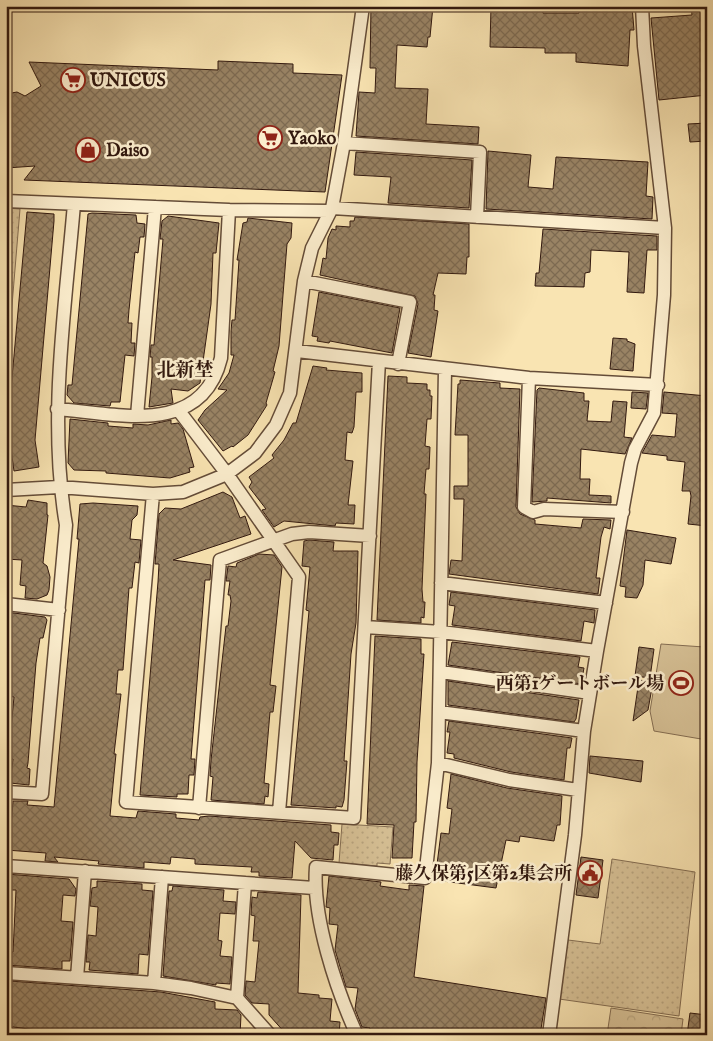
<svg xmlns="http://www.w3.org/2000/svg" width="713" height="1041" viewBox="0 0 713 1041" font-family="'IM FELL English','Noto Serif JP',serif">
<defs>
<pattern id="forest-crowns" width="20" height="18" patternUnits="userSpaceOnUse" patternTransform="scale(1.25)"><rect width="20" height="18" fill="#d7c196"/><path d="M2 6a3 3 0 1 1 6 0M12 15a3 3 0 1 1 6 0" fill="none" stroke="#b9a580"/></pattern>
<pattern id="park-dots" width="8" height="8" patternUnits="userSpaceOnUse" patternTransform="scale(1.25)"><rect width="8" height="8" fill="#d7c196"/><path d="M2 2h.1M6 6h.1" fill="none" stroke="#b9a580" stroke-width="1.8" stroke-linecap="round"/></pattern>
<pattern id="building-cross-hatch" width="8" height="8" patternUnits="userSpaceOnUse" patternTransform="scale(1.25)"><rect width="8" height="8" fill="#998364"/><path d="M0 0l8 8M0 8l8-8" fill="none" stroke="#7d6a51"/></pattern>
</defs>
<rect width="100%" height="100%" fill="#f9e4b2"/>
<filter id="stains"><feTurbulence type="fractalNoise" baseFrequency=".004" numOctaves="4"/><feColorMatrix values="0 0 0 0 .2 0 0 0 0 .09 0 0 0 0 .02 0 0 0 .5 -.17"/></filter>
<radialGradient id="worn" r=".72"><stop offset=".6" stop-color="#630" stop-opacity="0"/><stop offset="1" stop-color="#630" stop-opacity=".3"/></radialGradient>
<path fill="#d7c196" stroke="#846d52" d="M661 644 704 647 703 653 707 654V740L654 731 650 711Z"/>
<path fill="url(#forest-crowns)" stroke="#846d52" d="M611 1008 683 1019 681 1035H607Z"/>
<path fill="url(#park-dots)" stroke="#846d52" d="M6 208 20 209 6 378Z
M342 824 393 827 390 864 377 863V866L339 863Z
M612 859 695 872 679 1016 559 999 568 940 600 944Z"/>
<path fill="url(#building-cross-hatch)" stroke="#32190f" d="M371 6H433L430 37H428L427 47 397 45 395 88 428 89 426 124 479 127 478 144 356 136 359 92 375 93 376 68H370Z
M491 6H543V13H579L578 6H632L634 30H630L628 66 576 62V53H545V48L490 47Z
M691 6H707V95L659 100 651 18 692 15Z
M218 61 293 64V73L342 75 325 192 24 180 35 166 6 168V94L17 92 25 96 41 86 29 62 218 70Z
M707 123V141L690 142 688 124Z
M488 151 531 155 528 187 553 189 556 157 648 162 646 196 653 197 652 219 486 209Z
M356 152 472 160 469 208 388 203 391 177 354 175Z
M27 212 54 214V221L35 440 39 467 14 471 9 435 10 422H8Z
M92 213 136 215 137 223 145 224 144 237H140L138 253 135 252 129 310 128 323H132L131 343H135L134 356 125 355 120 402H111L110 406 74 403 67 395 68 385H72L88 214Z
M168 216 219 223 216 253H213L211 304 200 383 188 391 171 389 173 403 149 407 152 377V357H150L151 345H154L163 239H160L162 221Z
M355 217 469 224V257H467L466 274 438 273 433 295H435L434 310 438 311 431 357 408 353 418 304 415 296 320 275 323 258 326 259 328 238 332 229 336 230V226L350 227V221H354Z
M248 218 292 223 291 238 287 244 279 346 273 371 275 372 266 403 267 405 248 435 233 447 232 446 223 451 198 420 205 410 227 390 218 389 229 373 234 355H231V331L232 320H235L239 260H237L243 223 247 222Z
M543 229 657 236V250H647L644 293 627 292 629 252 591 250 590 272 585 273 584 287 535 286 536 273H539Z
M319 292 400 308 392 353 330 341 329 343 317 341 318 337 312 336Z
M613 338 627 339V341L635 344 633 371 610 369Z
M313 366 327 368 326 370 362 373V392H356L354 427 352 433 347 432 345 460 353 461 348 505H355L354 524 336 523 335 526 284 521 274 527 262 510 266 509 249 487 252 482 249 477 274 458 272 455 284 440 293 423H296Z
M388 376 407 377V383L427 384V390H430V396H432L431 419H427L425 446 430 447 429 469H426L424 494H426L422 589 423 602H425L424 618 421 617V623L377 620Z
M460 380 500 383V388L520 389 516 507 520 514 535 520V524L581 528 583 519 611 520 610 529 604 527 601 537 596 578H600L598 594 449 574 451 560 462 561 464 499H454V486H468V435H455L458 384H460Z
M539 388 584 393V401H589L587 421 611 422 613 401 627 402 624 437 632 438 625 454 581 449 580 479H590L589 495 611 496V503L547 498V501L532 502 537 390Z
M632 392 648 393 646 409 631 408Z
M664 392 707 396 704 439H707V526L688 524 691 496 690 491H682L685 462 667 460V456L642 453 652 435 675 437 677 414 662 413Z
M70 419 108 423V426L133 428V424L148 425 171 420V424L178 423 183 429 194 467 189 468 190 472 170 478 106 473V471L74 470 68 463Z
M223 492 232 497 240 518 245 516 251 534 173 560 211 565 210 580H205L191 759H195L194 775H189L188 794H177V797L140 795 158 582 159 564H155L159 514 165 508 181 509Z
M28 500 47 503V515H48L43 563 47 566 50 577 49 590 47 595 37 599 25 598 26 586 20 585 22 560 6 559V505L26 507Z
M93 503 138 506 137 515 132 520 130 539 141 540 139 563 135 562 132 588H129L123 670H118L116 694H121L114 754H116L110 816 136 818 138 811 176 814V818L199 820 200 817 209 816 331 825V832L339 833 338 845H334L333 860 311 858 295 841 292 878 259 876V872H251L252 867 195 864V859L171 857 170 864 144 862V868L98 864 99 861 54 857 58 862 45 861 46 853 6 850V827H11L13 801H28L27 805 54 807 79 539H77L80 504Z
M627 530 676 538 671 564 645 560 643 585 637 598 625 597 626 587 620 586Z
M309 540 334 542 333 551H358L356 623 351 654 344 761H347L344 800 342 807 336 806V808L291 805 309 611 306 610 310 567 302 566 304 541Z
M259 554 274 555 282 567 270 685 276 686 273 712H270L264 783 269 784 268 797 265 796 264 804 211 800 213 777 210 776 211 760 226 626H228L231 601 230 595H228L230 581H226L228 566 236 567 237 563Z
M451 592 595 610 594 623 584 621 581 641 452 625 455 606 449 605Z
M6 612 45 617 47 620 43 638H40L36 663 28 763 27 768 30 769 29 785 10 783 13 759H8L14 697 6 696Z
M375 636 421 639V654H424L417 762 416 822H414L412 858H392L394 825 367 824Z
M452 642 580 657 578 667 584 668 581 684 448 665Z
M639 647 654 649 650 678 635 676Z
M639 680 653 682 648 710 633 721Z
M448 681 579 700 576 719 574 722 448 705Z
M449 721 572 738 570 748H567L564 780 511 772 454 758V754L447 753 450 732H447Z
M590 756 643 761 641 782 589 773Z
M451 774 507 788 562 796 560 825H557L554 841 520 836 519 842 506 840 496 888 435 880 441 833 449 834 452 809 447 808Z
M581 857 603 860 598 898 576 895Z
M6 874 69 879 76 889 75 896 63 895 61 921 73 922 70 961H62V969L6 965V952H13L16 890H6Z
M329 876 381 882 380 886 409 890V885L424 886 414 977 546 998 540 1035H369L370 1028 362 1027 355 1009 358 988 346 987 335 950 338 925 329 924 330 908 326 907Z
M97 881 142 884V890L153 891 148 955 139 954 138 974 89 970 90 962H86L88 935 96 936 98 907 90 906 92 888 97 887Z
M173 886 224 890 223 901 236 902 235 914 220 913 218 940 222 941 220 956 232 957 230 984 216 983V985L163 976 169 891H172Z
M258 892 301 895 298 993 319 995V998L332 999 330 1021 340 1022 339 1035H287L269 1015V1004L252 1003 245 995 246 981 255 982 259 941H253L255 916 251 915 252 897 257 898Z
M10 981 161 992 215 1002V1009L237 1010 241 1015 240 1035H74L6 1026Z
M690 1013 707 1015V1035H687Z"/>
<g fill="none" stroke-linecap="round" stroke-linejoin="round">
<defs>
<path id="minor" d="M344 143 480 152 477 217
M6 201 229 210 330 211
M332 208 665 228
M304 281 410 302 398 364
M297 351 529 378 658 385
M529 378 524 507 533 512 544 509 623 512
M57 409C118 414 202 437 221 358L229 210
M179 411 227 474 299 577 279 812
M137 416 155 207
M6 490 59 487 153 494 183 492 227 474 255 453 276 425 290 393 304 281 312 248 332 208 344 143 363 6
M153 494 126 802 354 818 379 361
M441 583 606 603
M6 604 59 610
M365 627 441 632 597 651
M441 672 590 693
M439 712 584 731
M438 763 509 780 578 790
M6 792 42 794 66 525C48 419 65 311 74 204
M199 808 220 560 292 534 309 532 370 536
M6 866 314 888
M6 973 154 983 191 988 237 998 270 1035
M77 978 85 871
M154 983 162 877
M237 998 245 883
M357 1035C336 989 312 917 316 867L425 878 438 763 445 370
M549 1035 575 835 584 731 597 651 631 463 635 449 654 413 664 295 665 228 644 46 642 6"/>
</defs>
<use href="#minor" stroke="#644c38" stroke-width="15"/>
<use href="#minor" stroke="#fbedcd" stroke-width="12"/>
</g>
<defs>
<symbol id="supermarket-ring" viewBox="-11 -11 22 22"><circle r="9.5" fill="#fbedcd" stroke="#8f2418" stroke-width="1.5"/><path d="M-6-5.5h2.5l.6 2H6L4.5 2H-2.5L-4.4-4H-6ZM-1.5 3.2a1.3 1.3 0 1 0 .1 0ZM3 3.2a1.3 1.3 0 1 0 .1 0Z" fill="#8f2418"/></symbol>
<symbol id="shop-ring" viewBox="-11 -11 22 22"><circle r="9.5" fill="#fbedcd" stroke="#8f2418" stroke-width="1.5"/><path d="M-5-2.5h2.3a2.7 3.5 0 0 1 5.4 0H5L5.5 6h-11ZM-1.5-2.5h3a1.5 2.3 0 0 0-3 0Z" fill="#8f2418"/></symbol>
<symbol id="stadium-ring" viewBox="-11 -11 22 22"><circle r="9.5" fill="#fbedcd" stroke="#8f2418" stroke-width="1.5"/><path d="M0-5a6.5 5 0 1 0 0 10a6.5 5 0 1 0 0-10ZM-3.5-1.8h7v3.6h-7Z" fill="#8f2418"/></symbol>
<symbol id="civic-ring" viewBox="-11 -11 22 22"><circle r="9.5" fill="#fbedcd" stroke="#8f2418" stroke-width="1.5"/><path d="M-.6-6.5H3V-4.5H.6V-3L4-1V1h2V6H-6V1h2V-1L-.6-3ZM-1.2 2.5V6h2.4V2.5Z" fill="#8f2418"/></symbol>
</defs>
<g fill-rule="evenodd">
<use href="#supermarket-ring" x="59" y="66" width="28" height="28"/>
<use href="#supermarket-ring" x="256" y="124" width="28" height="28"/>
<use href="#shop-ring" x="74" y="136" width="28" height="28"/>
<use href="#stadium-ring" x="667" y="669" width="28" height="28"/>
<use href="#civic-ring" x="576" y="859" width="28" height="28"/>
</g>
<g text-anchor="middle" stroke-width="5" stroke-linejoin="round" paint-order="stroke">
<g font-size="18" font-weight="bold" fill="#32190f" stroke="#fbedcd" text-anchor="start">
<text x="90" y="86">UNICUS</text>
<text x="288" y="144">Yaoko</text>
<text x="106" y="156">Daiso</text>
<text x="664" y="689" text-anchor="end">西第1ゲートボール場</text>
<text x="572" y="879" text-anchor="end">藤久保第5区第2集会所</text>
</g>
<g font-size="19" font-weight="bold" fill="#32190f" stroke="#fbedcd">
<text x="185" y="376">北新埜</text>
</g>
</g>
<rect width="713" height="1041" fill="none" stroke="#f9e4b2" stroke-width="25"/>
<rect x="8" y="8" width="698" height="1026" fill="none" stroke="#32190f" stroke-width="2.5"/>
<rect x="12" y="12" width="688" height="1016" fill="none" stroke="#32190f"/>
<rect width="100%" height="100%" filter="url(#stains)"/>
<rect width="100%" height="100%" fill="url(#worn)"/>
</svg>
